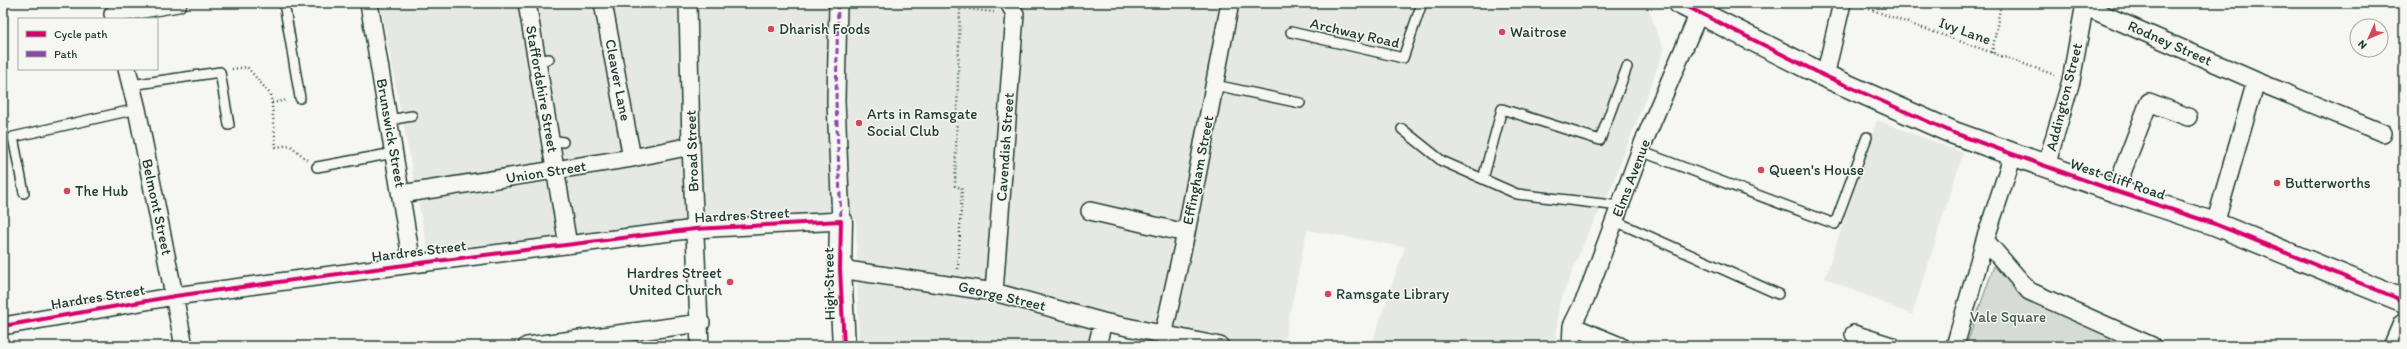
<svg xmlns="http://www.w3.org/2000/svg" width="2407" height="349" viewBox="0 0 2407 349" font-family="Itim,sans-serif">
<rect width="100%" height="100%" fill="#f6f6f2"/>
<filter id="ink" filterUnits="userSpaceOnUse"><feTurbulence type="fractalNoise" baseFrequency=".025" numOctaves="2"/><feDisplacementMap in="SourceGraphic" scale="8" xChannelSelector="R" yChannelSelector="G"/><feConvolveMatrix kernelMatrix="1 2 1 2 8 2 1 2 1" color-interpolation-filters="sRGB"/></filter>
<g filter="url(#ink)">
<path fill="#e6e8e4" d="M380 3H1642L1647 5 1664 50 1609 193 1588 233 1559 304 1555 346H1371L1405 247 1307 230 1283 346H1256L1179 335 1106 320 1098 346H859L856 219 690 222 429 257Z
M1877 120 1963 153 1912 315 1825 278Z"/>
<path fill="#d6dbd6" stroke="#7a8c85" d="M1995 263 2132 346H1966Z"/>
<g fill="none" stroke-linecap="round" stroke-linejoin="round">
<defs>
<path id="lane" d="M284 3 300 98
M1291 32 1403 58 1422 3
M536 61 549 59
M131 85 220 72 229 125
M1215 85 1300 103
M389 120 412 116
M1402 129 1442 161 1517 194 1620 206
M547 139 563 142
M1640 151 1835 224 1867 137
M317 167 394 153
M1483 179 1502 109 1600 140 1627 67
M24 193 13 137 137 109
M1615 221 1778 294"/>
<path id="street" d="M369 3 412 264
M527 3 568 245
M603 3 632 158
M688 3 691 146 700 346
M2084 6 2256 81 2383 133
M113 14 178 3
M127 69 137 109 184 346
M1825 76 1842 3
M2046 166 2071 81 2085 3
M2115 191 2149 102 2188 117
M401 194 632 158 691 146
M1090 211 1186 233
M2215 224 2256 81
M1985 240 2029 291 2152 346
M840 269 994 292 1103 322 1220 346
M994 292 1015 14 1009 3
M3 326 175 296 412 264 695 229 841 221 836 101 838 3
M1572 326 1620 346
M1854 334 1892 346
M1163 336 1186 233 1230 3
M527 346 701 323
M1097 346 1103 322
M1571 346 1572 326 1587 295 1644 141 1699 13
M1955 346 1985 240 2013 155"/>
<path id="secondary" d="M1680 3 1825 76 1954 133 2115 191 2215 224 2404 301
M841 221 840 269 844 346
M2395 346 2404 325"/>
</defs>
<use href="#lane" stroke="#1f3d34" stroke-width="12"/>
<use href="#street" stroke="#1f3d34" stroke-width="20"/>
<use href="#secondary" stroke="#1f3d34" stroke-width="25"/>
<path stroke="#1f3d34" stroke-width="2.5" stroke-dasharray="1 3" stroke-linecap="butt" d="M1858 5 2055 75
M1992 53 2001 3
M232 69 247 67 271 95 276 147 290 145 307 160
M3 98 10 125
M272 103 287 100
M958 269 962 188 955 186 960 8 994 12"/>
<use href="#lane" stroke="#f6f6f2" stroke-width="9"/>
<use href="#street" stroke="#f6f6f2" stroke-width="17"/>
<use href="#secondary" stroke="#f6f6f2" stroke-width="22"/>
<path stroke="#8e44ad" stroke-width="3" stroke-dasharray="6 3" stroke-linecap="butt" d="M838 3 836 101 841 221"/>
<defs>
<path id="cycleway" d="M1680 3 1825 76 1954 133 2115 191 2215 224 2404 301
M3 326 175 296 412 264 695 229 841 221 840 269 844 346"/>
</defs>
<use href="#cycleway" stroke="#f6f6f2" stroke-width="6"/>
<use href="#cycleway" stroke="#d6006c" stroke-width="4"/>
</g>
</g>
<g fill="#d1495b" stroke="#f6f6f2" stroke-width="1.5">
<circle cx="771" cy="29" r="4"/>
<circle cx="1502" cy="32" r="4"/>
<circle cx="859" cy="123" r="4"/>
<circle cx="1761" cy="170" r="4"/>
<circle cx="2277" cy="183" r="4"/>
<circle cx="67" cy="191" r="4"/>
<circle cx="730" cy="282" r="4"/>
<circle cx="1328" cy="294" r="4"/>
</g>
<g text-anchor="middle" stroke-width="3" stroke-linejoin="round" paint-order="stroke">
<g font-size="15" fill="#1f3d34" stroke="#f6f6f2" text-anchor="start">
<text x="779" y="34">Dharish Foods</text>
<text x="1510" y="37">Waitrose</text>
<text x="867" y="119">Arts in Ramsgate<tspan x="867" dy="17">Social Club</tspan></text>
<text x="1769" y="175">Queen's House</text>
<text x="2285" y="188">Butterworths</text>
<text x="75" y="196">The Hub</text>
<text x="722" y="278" text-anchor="end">Hardres Street<tspan x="722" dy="17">United Church</tspan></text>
<text x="1336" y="299">Ramsgate Library</text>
</g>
<g font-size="15" fill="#1f3d34" stroke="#f6f6f2">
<text transform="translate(1965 31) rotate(20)" y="5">Ivy Lane</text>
<text transform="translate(1355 33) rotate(13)" y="5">Archway Road</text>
<text transform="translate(2170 43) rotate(24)" y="5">Rodney Street</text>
<text transform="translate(618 80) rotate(79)" y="5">Cleaver Lane</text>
<text transform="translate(542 89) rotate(80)" y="5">Staffordshire Street</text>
<text transform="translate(2064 97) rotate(-76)" y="5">Addington Street</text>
<text transform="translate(391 133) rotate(80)" y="5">Brunswick Street</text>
<text transform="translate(1005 147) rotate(-86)" y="5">Cavendish Street</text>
<text transform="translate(692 151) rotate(-92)" y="5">Broad Street</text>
<text transform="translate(1198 170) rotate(-79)" y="5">Effingham Street</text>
<text transform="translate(546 172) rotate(-9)" y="5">Union Street</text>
<text transform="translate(1631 178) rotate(-69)" y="5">Elms Avenue</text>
<text transform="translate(2118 179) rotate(19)" y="5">West Cliff Road</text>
<text transform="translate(157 207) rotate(78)" y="5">Belmont Street</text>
<text transform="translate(742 215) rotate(-3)" y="5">Hardres Street</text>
<text transform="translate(419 251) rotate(-7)" y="5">Hardres Street</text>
<text transform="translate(829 284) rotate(-91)" y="5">High Street</text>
<text transform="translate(1002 296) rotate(13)" y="5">George Street</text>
<text transform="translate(98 297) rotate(-9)" y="5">Hardres Street</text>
</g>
<g font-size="15" fill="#445d54" stroke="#f6f6f2">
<text x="2008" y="322">Vale Square</text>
</g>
</g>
<rect width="2407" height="349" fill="none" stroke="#f6f6f2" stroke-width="16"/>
<rect x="8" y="8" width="2391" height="333" fill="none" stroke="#1f3d34" stroke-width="1.5" filter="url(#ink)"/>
<rect x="18" y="18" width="140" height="52" fill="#f6f6f2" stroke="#a0aca6"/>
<rect x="26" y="31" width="20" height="6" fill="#d6006c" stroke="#a0aca6"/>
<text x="54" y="38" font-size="12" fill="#1f3d34">Cycle path</text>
<rect x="26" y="51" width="20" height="6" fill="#8e44ad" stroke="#a0aca6"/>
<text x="54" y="58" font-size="12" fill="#1f3d34">Path</text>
<g transform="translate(2369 38) rotate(225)"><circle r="19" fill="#f6f6f2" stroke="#a0aca6"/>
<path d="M0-3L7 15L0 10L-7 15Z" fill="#d1495b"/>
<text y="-6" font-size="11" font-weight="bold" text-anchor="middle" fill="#1f3d34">N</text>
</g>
</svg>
